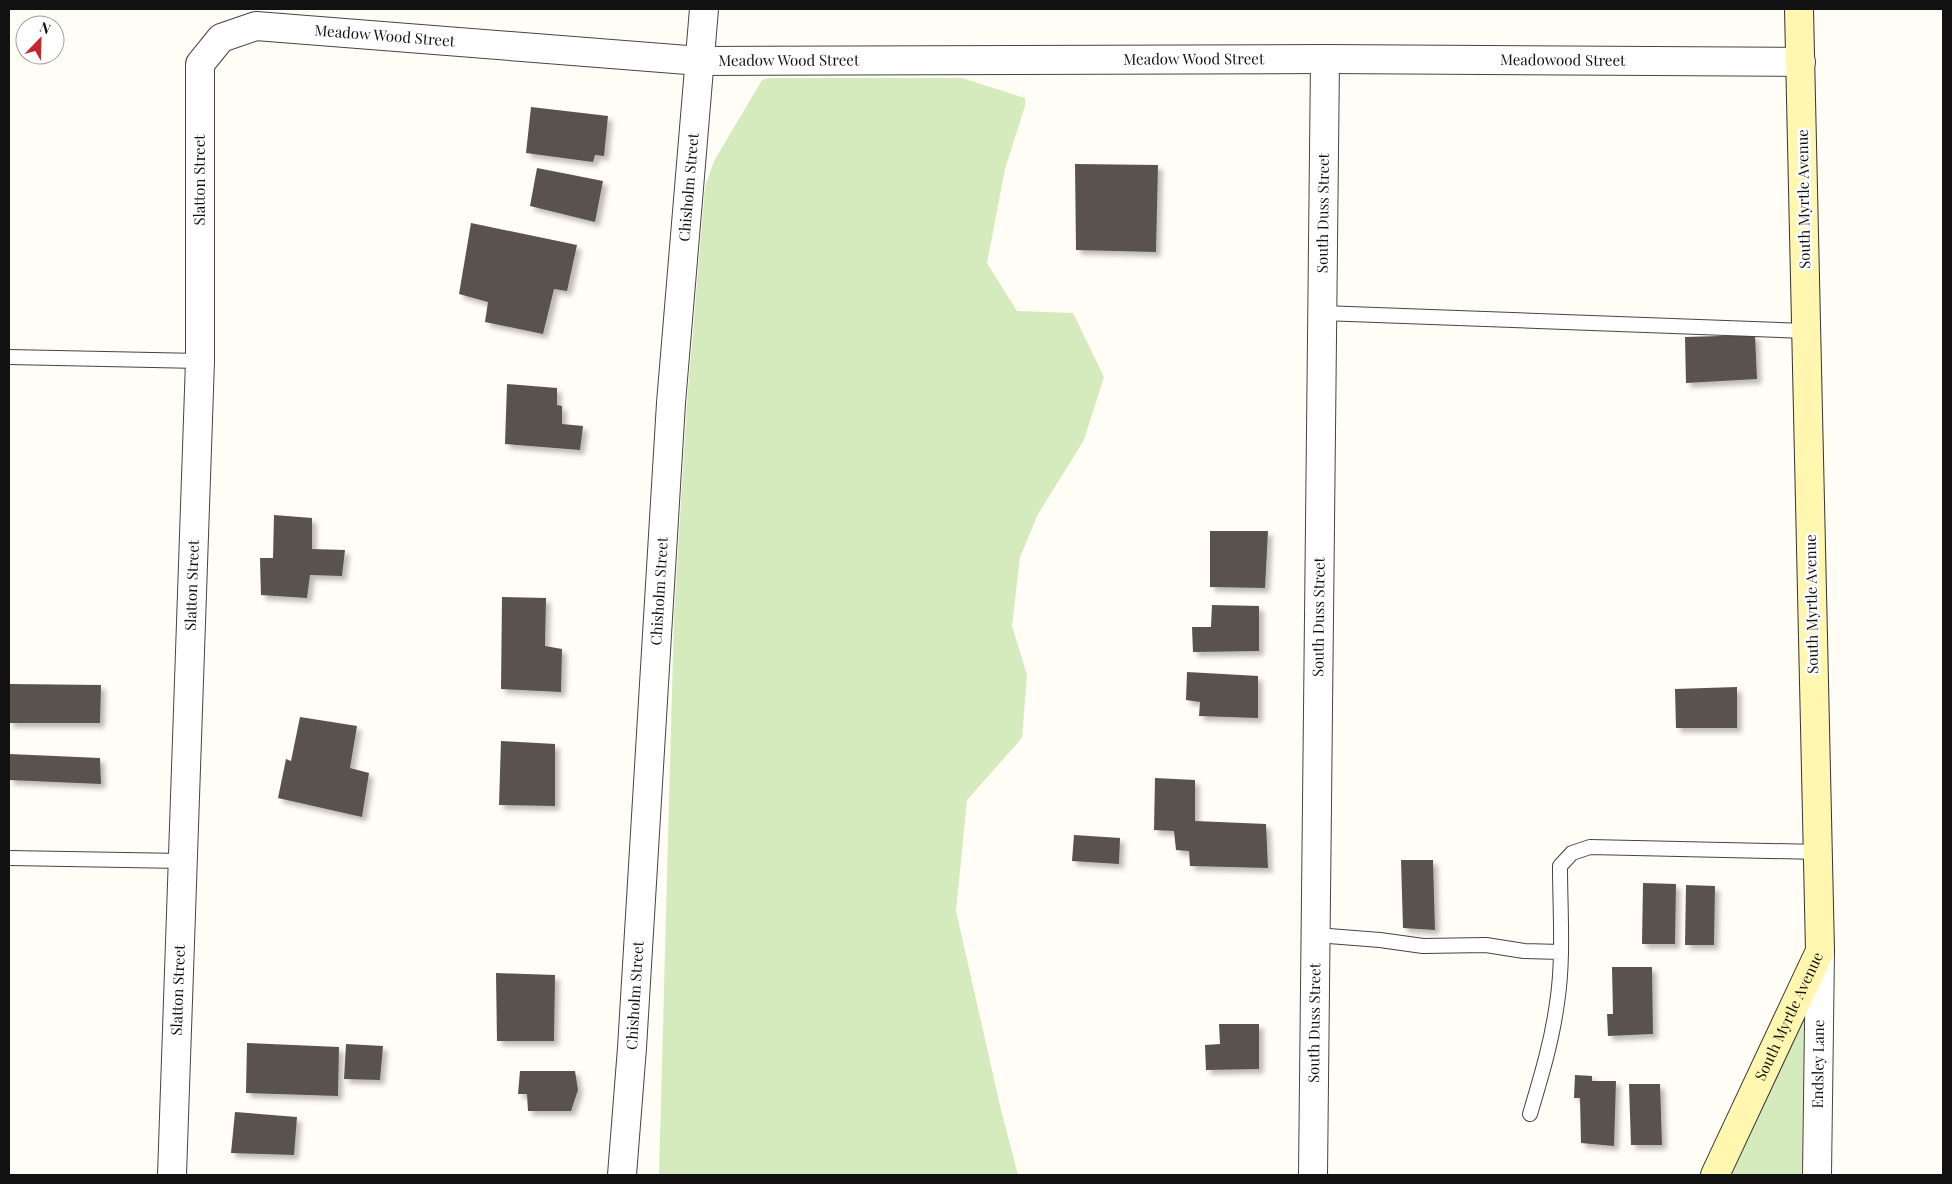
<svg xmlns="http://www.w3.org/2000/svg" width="1952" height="1184" viewBox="0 0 1952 1184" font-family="'Playfair Display',serif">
<defs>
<filter id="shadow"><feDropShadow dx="4.5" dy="4.5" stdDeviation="2.5" flood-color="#0004"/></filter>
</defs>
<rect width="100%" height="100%" fill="#fffdf5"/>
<path fill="#d5ebbd" d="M769 78H962L1025 98V106L1005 169 987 263 1017 311 1073 313 1104 377 1084 440 1038 514 1020 557 1012 626 1027 675 1022 738 967 800 956 911 1001 1110 1018 1175H659L674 616 687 403 705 187 714 161 762 80Z
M1820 951 1817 1175H1715Z"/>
<path fill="#5a524d" filter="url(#shadow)" d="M531 107 608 116 604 156 595 155 593 162 526 153Z
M1075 164 1158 165 1156 252 1076 250Z
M537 168 603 181 595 222 530 206Z
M471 223 577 245 567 291 554 289 543 334 485 322 488 302 459 294Z
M1755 335 1757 379 1686 383 1685 337Z
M507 384 557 388V405L562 406V424L583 426 580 450 505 444Z
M274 515 312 518V549L345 550 342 576 310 575 307 598 261 595 260 558H273Z
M1210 531H1268L1265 588 1210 587Z
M502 597 546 598 545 646 562 649 561 692 501 689Z
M1212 605 1259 606V651L1193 652 1192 627H1211Z
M1187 672 1258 676V718L1199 716 1200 702 1186 700Z
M9 684 101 685 100 723H9Z
M1737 687V728H1676L1675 689Z
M300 717 357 726 350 768 369 773 362 817 278 798 286 759 291 761Z
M501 741 555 744V806L499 805Z
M9 754 100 758 101 784 9 780Z
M1155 778 1195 780V821L1266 824 1268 868 1190 866 1189 851 1176 850 1174 831 1154 830Z
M1074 835 1120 838 1119 864 1072 861Z
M1401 860H1433L1435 930 1403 928Z
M1643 883 1676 884 1675 944H1642Z
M1686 885 1715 886 1714 945H1685Z
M1612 967H1652L1653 1034 1608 1036 1607 1014H1613Z
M496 973 555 975 554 1041H497Z
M1219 1024H1259V1069L1206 1070 1205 1045 1220 1044Z
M247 1043 339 1047 338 1096 246 1093Z
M346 1044 383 1046 380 1080 344 1079Z
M520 1071H575L578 1090 571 1111H528L527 1094H518Z
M1575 1075 1592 1076V1081H1616L1614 1146 1581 1143 1580 1098H1574Z
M1629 1084H1660L1662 1145H1631Z
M235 1112 297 1117 294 1155 231 1153Z"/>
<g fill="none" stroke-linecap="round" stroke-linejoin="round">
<defs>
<path id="lane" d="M1322 313 1806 331
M9 357 200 361
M9 858 183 861
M1316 935 1380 940 1423 946 1486 945 1524 951 1561 952
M1530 1114C1541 1077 1552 1041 1557 1003 1564 958 1560 911 1560 866L1572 853 1590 847 1818 852"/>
<g id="street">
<path id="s1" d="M172 1175 200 361V64L221 38 256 26 700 61 1325 59 1801 62"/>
<path id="s2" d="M622 1175 632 1048 671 403 704 9"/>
<path id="s3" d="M1313 1175 1325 59"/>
<path id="s4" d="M1817 1175 1820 951"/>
</g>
<g id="secondary">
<path id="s5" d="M1715 1175 1820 951 1799 9"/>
</g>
</defs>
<use href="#lane" stroke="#444" stroke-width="16"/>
<use href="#street" stroke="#444" stroke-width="30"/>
<use href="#secondary" stroke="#333" stroke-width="30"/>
<use href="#lane" stroke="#fff" stroke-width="14"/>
<use href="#street" stroke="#fff" stroke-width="28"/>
<use href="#secondary" stroke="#fff6b0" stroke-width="28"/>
</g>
<g text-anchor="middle" stroke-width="5" stroke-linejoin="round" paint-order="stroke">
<g font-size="15" fill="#111" stroke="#fff">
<text dy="5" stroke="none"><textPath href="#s1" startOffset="1311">Meadow Wood Street</textPath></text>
<text dy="5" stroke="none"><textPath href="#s1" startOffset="1716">Meadow Wood Street</textPath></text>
<text dy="5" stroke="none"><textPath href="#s1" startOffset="2121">Meadow Wood Street</textPath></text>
<text dy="5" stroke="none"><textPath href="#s1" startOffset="2490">Meadowood Street</textPath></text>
<text transform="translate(200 180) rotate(-90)" y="5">Slatton Street</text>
<text dy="5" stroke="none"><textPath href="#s2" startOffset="990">Chisholm Street</textPath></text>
<text transform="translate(1804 199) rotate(-91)" y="5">South Myrtle Avenue</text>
<text dy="5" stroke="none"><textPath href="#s3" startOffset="962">South Duss Street</textPath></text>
<text dy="5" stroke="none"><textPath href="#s1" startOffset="590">Slatton Street</textPath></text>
<text dy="5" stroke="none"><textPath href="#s2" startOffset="585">Chisholm Street</textPath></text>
<text transform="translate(1812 604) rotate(-91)" y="5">South Myrtle Avenue</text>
<text dy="5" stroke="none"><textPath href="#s3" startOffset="558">South Duss Street</textPath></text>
<text dy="5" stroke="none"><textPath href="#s1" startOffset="185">Slatton Street</textPath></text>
<text dy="5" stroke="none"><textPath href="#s2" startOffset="180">Chisholm Street</textPath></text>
<text dy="5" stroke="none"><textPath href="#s5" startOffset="175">South Myrtle Avenue</textPath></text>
<text dy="5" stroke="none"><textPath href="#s3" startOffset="152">South Duss Street</textPath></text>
<text dy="5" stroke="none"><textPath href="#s4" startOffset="111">Endsley Lane</textPath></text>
</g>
</g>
<rect width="1952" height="1184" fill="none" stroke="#111111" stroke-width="20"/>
<g transform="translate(40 40) rotate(23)"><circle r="24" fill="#ffffff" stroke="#a0a0a0"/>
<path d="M0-4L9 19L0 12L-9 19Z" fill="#c4262e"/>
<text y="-8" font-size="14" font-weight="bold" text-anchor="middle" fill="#111111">N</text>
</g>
</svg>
